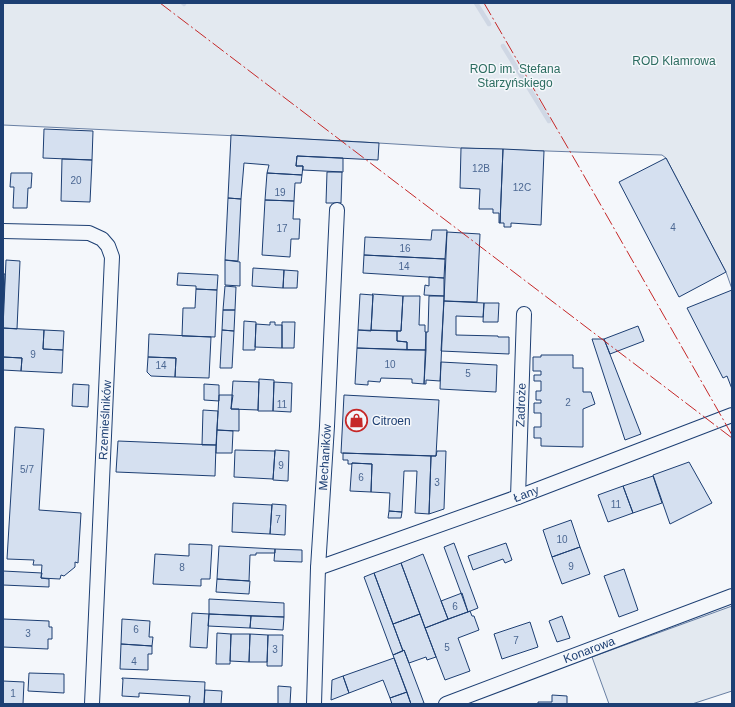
<svg xmlns="http://www.w3.org/2000/svg" width="735" height="707" viewBox="0 0 735 707" font-family="Helvetica,sans-serif">
<rect width="100%" height="100%" fill="#f4f7fb"/>
<path fill="#e3e9f0" stroke="#687fa3" d="M3 3H732V289L726 272 666 158 662 155 461 148 345 141 3 125Z
M732 606V691L692 704H609L592 657Z"/>
<g fill="none" stroke-linecap="round" stroke-linejoin="round">
<path stroke="#cfd7e4" stroke-width="4.5" d="M183 3 184 4
M476 3 489 24
M503 46 549 121"/>
</g>
<path fill="#d5e0f0" stroke="#1d3f73" d="M44 129 93 131 92 160 43 158Z
M231 135 379 143 378 160 297 156 296 166H303L302 175 267 173 269 165 244 163 241 199 228 198Z
M461 148 503 149 500 223H499V213H493V209H479L480 189 460 188Z
M503 149 544 151 541 225 511 223V227H504V223H500Z
M297 156 343 158V172L303 170V166H296Z
M666 158 726 272 679 297 619 182Z
M62 159 92 160 90 202 61 201Z
M327 172H342L341 203H326Z
M11 173H32L31 188H28L27 208H13L14 187H10Z
M267 173 302 175 301 183H295L294 201 265 200Z
M228 198 241 199 238 261 225 260Z
M265 200 294 201 293 219H300L299 239H291L290 257 262 255Z
M432 230H447L445 259 364 255 365 237 431 240Z
M447 232 480 234 477 302 444 301Z
M364 255 445 259 444 278 363 273Z
M6 260 20 261 17 329 3 328Z
M225 260 240 262V286L225 285Z
M253 268 284 270 283 288 252 286Z
M284 270 298 271 297 288H283Z
M178 273 218 275 217 290 196 289V286L177 285Z
M3 274H5L3 315Z
M429 277 444 278V296L424 295 425 285 429 286Z
M225 286 236 287 235 310H223Z
M196 289 217 290 215 337 182 336 183 308H195Z
M732 290V389L727 376 723 378 687 308Z
M360 294 373 295 371 331 358 330Z
M372 294 403 296 401 331 371 330 373 295Z
M403 296H420L419 325H425V332H426V350H407V342L397 341V331H401Z
M429 296H444L441 362 440 381 426 380V384H424L426 332H428Z
M444 301 484 303 483 317 456 316V335L498 336V337H509V354L441 351Z
M484 303H499L498 322H483Z
M223 310H235L234 331 222 330Z
M244 321 256 322 255 350H243Z
M270 322H275V325H282V348L255 347 256 324 270 325Z
M282 322H295L294 348H282Z
M638 326 644 341 610 354 604 339Z
M3 328 44 330 43 349 63 350 62 373 21 371 22 358 3 357Z
M44 330 64 331 63 350 43 349Z
M222 330 234 331 232 368H220Z
M358 330 397 331V341L407 342V350L357 348Z
M149 334 211 337 209 378 175 377 176 358 148 357Z
M592 339H604L641 434 625 440Z
M357 348 426 350 424 384 412 383V379L381 378 380 382 368 381V385L355 384Z
M541 355H573V368H583V392H591L595 404 583 409V447L541 446V438H534V427H541V413H534V403H541V400H536V391H541V381H534V375H541V371H533V357H541Z
M3 357 22 358 21 371 3 370Z
M148 357 176 358 175 377 151 376 147 372Z
M441 362 497 365 496 392 440 389Z
M259 379 274 380 273 411H258Z
M233 381 259 382 258 410 231 409Z
M274 382 292 383 291 412 273 411Z
M73 384 89 385 88 407 72 406Z
M204 384 219 385V401L204 400Z
M219 395H233L231 409H239V431L217 430Z
M344 395 439 400 436 456 341 453Z
M203 410 218 411 216 445H202Z
M15 427 44 429 39 510 81 513 78 563 75 562V567L64 576 61 575 60 579 41 578 42 565H33L34 560 7 559Z
M217 430 233 431 232 453H216Z
M118 441 216 445 215 476 116 472Z
M235 450 275 451 273 479 234 477Z
M275 450 289 451 288 481 273 480Z
M437 451H446L444 509 429 514 431 456H436Z
M343 453 431 456 429 514 415 513 417 471H404L402 512 389 511 390 493 371 492 372 464 352 463V464H348V460H343Z
M689 462 712 503 670 524 653 475Z
M352 463 372 464 371 492 350 491Z
M653 476 662 503 633 513 623 486Z
M623 486 633 513 608 522 598 495Z
M233 503 272 505 270 534 232 532Z
M272 504 286 505 285 535 270 534Z
M389 511 402 512 401 518H388Z
M571 520 580 547 552 557 543 530Z
M454 543 478 608 468 612 444 547Z
M506 543 512 560 505 563 503 559 473 570 468 556Z
M189 544 212 545 210 579H201V586L153 584 155 554 189 556Z
M219 546 275 549V553H256V555H250L249 581 217 579Z
M580 547 590 574 562 584 552 557Z
M275 549 302 550V562L274 561Z
M423 554 448 619 425 628 401 563Z
M401 563 420 614 393 624 374 573Z
M624 569 638 610 619 617 604 576Z
M3 571 42 573 41 578 49 579V587L3 585Z
M374 573 403 651 393 655 364 577Z
M217 579 250 581 249 594 216 592Z
M462 593 468 612 448 619 441 601Z
M209 599 284 603V617L209 614Z
M470 611 472 616H474L479 630 458 638 470 671 445 680 425 628Z
M192 613 209 614 207 648 190 647Z
M209 614 251 616 250 628 208 626Z
M420 614 436 657 427 660 426 657 409 663 404 650 403 651 393 624Z
M251 616 284 617 283 630 250 628Z
M562 616 570 638 557 642 549 621Z
M3 619 49 621V627H52V639H48V649L3 647Z
M122 619 150 621 149 637H153L152 646 121 644Z
M530 622 538 647 502 659 494 634Z
M217 633 231 634 230 664H216Z
M231 634H250L249 662 230 661Z
M250 634 268 635 267 662H249Z
M268 635H283L282 666H267Z
M121 644 152 646V654H148V670L120 669Z
M404 650 424 703 420 704H411L393 655Z
M394 658 407 692 390 698 383 680 349 693 343 676Z
M29 673 64 674V693L28 691Z
M343 676 349 693 331 700 332 680Z
M122 678 205 682 204 704H189L190 696 139 693V697L122 696 123 679H122Z
M3 681 24 682 23 704H3Z
M278 686 291 687 290 704H278Z
M205 690 222 691 221 704H204Z
M407 692 411 704H392L390 698Z
M552 695 567 696V704H538V702H552Z"/>
<g fill="none" stroke-linecap="round" stroke-linejoin="round">
<defs>
<g id="street">
<path d="M3 231 89 233 102 239 108 246 112 257 92 704"/>
<path id="s1" d="M518 497 524 314"/>
<path id="s2" d="M318 568 518 497 732 415"/>
<path id="s3" d="M314 704 318 568 327 426 337 210"/>
<path id="s4" d="M446 704 732 596"/>
</g>
</defs>
<use href="#street" stroke="#1d3f73" stroke-width="16"/>
<use href="#street" stroke="#f4f7fb" stroke-width="14"/>
<path stroke="#c62828" stroke-width="1" stroke-dasharray="14 3 2 3" stroke-linecap="butt" d="M160 3 732 438
M484 3 579 167 732 435"/>
</g>
<defs>
<symbol id="shop-ring" viewBox="-11 -11 22 22"><circle r="9.5" fill="#f4f7fb" stroke="#c62828" stroke-width="1.5"/><path d="M-5-2.5h2.3a2.7 3.5 0 0 1 5.4 0H5L5.5 6h-11ZM-1.5-2.5h3a1.5 2.3 0 0 0-3 0Z" fill="#c62828"/></symbol>
</defs>
<g fill-rule="evenodd">
<use href="#shop-ring" x="344" y="408" width="25" height="25"/>
</g>
<g text-anchor="middle" stroke-width="3" stroke-linejoin="round" paint-order="stroke">
<g font-size="10" fill="#4b6792">
<text x="481" y="172">12B</text>
<text x="76" y="184">20</text>
<text x="522" y="191">12C</text>
<text x="280" y="196">19</text>
<text x="673" y="231">4</text>
<text x="282" y="232">17</text>
<text x="405" y="252">16</text>
<text x="404" y="270">14</text>
<text x="33" y="358">9</text>
<text x="390" y="368">10</text>
<text x="161" y="369">14</text>
<text x="468" y="377">5</text>
<text x="568" y="406">2</text>
<text x="282" y="408">11</text>
<text x="281" y="469">9</text>
<text x="27" y="473">5/7</text>
<text x="361" y="481">6</text>
<text x="437" y="486">3</text>
<text x="616" y="508">11</text>
<text x="278" y="523">7</text>
<text x="562" y="543">10</text>
<text x="571" y="570">9</text>
<text x="182" y="571">8</text>
<text x="455" y="610">6</text>
<text x="136" y="633">6</text>
<text x="28" y="637">3</text>
<text x="516" y="644">7</text>
<text x="447" y="651">5</text>
<text x="275" y="653">3</text>
<text x="134" y="665">4</text>
<text x="13" y="697">1</text>
</g>
<g font-size="12" fill="#2c6c60" stroke="#f4f7fb">
<text x="674" y="65">ROD Klamrowa</text>
<text x="515" y="73">ROD im. Stefana<tspan x="515" dy="14">Starzyńskiego</tspan></text>
</g>
<g font-size="12" fill="#1d3f73" stroke="#f4f7fb">
<text dy="4" stroke="none"><textPath href="#s1" startOffset="92">Zadroże</textPath></text>
<text transform="translate(105 420) rotate(-87)" y="4">Rzemieślników</text>
<text dy="4" stroke="none"><textPath href="#s3" startOffset="247">Mechaników</textPath></text>
<text dy="4" stroke="none"><textPath href="#s2" startOffset="221">Łany</textPath></text>
<text dy="4" stroke="none"><textPath href="#s4" startOffset="153">Konarowa</textPath></text>
</g>
<g font-size="12" fill="#1d3f73" stroke="#f4f7fb" text-anchor="start">
<text x="372" y="425">Citroen</text>
</g>
</g>
<rect width="735" height="707" fill="none" stroke="#1d3f73" stroke-width="8"/>
</svg>
